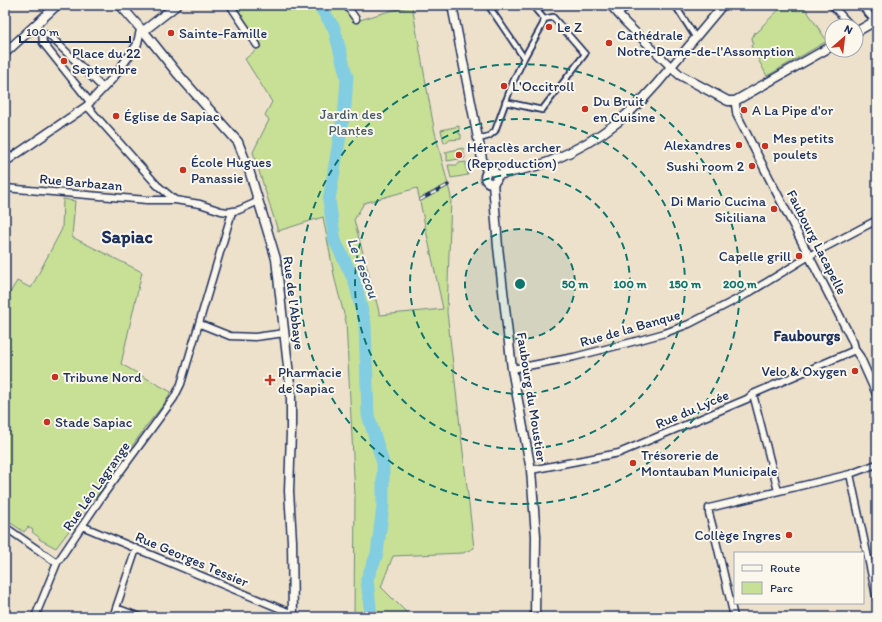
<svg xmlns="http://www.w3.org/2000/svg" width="882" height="622" viewBox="0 0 882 622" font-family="Itim,sans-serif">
<rect width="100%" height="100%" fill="#eee1cc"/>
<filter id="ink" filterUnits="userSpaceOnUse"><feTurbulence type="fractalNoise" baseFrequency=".025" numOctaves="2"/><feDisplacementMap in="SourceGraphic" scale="8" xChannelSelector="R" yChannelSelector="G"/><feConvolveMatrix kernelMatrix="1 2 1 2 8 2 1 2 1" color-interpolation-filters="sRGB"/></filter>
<g filter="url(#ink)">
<path fill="#c7e096" stroke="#71887a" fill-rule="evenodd" d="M235 5H350L360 20 386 12 412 6 434 128 451 197 447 312 474 548 463 553 393 556 381 587 411 617H354L355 495 346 322 335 280 323 217 278 231 253 152 269 120 265 115 272 102 245 59 262 45ZM417 188 443 309 380 315 354 220 364 203Z
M784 5H803L827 41 767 76 751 46 753 43 752 38 755 32 756 33 762 28V26Z
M459 126V134H461V139L448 140V142L444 143 441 130Z
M463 148 465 158 447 161V154H446L445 152Z
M466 162V170H467L468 175 451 178 448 165H458V163Z
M63 199 75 201 72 237 142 272 121 364 171 392 164 404 147 425 114 472 115 473 109 480H108L100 491V492L95 498H94L56 548 39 539 40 538 32 532 33 530 28 527 24 532 5 519V301L17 281 31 288 62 229Z"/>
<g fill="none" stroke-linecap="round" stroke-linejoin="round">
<path stroke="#83cde3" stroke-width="13" d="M319 5 334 28 347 78 345 106 329 200 335 241 355 282 365 324 368 415 383 463V506L377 554 367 579 371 617"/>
<defs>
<path id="pedestrian" d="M488 5 524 58
M532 5 537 11 544 5
M675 5 696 38
M618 15 629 5
M505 102 542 110 585 54 553 17 544 19
M479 139 489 136 495 131 513 82 524 58 543 24 544 19 537 11"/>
<path id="minor" d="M230 5 257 45
M346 5 356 19
M832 5 851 26
M861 5 875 21
M35 25 42 33 49 35 103 88
M42 33 43 43 90 102
M87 106 157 185 175 200 200 204 221 211 228 212 239 210 259 201
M5 188 147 200H175
M200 324 230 336 255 337 285 333
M512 369 574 357 636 341 665 333 689 324 747 294 816 252 877 220
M753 394 778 491
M531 470 619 453 747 399 753 394 855 350
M850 474 877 600
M82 526 293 614
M5 527 57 563
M116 608 140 617
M35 617 57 563 101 498 174 398 181 384 232 212
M113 617 136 549
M734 617 713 528 709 513V508L850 474 877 464"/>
<path id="tertiary" d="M610 5 625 22 671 67 723 5
M735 101 737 115 853 342 855 350 860 357 877 395
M5 162 87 106 90 102 113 78 137 45 140 32"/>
<path id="secondary" d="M120 5 141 29
M452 5 482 159 487 171
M146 29 177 5
M856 32 877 20
M145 33 177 73 238 142 249 170 276 259 291 393V432L289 491 292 541 293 617
M5 53 57 5
M485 177a6 6 0 1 1 12 0a6 6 0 1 1-12 0Z
M497 175C515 171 534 168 551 161 603 139 636 111 671 67L680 75 728 101H735L832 46
M493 183 498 247 512 369 531 470 536 536 535 617"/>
</defs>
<use href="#pedestrian" stroke="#1b2f5e" stroke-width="8"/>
<use href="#minor" stroke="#1b2f5e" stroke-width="9"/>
<use href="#tertiary" stroke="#1b2f5e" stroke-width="10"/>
<use href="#secondary" stroke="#1b2f5e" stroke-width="11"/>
<use href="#pedestrian" stroke="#fbf7ec" stroke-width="4.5"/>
<use href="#minor" stroke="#fbf7ec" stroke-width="6"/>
<use href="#tertiary" stroke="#fbf7ec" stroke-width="7"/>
<use href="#secondary" stroke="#fbf7ec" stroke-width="8"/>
<defs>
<path id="rail" d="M420 200 448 185"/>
</defs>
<use href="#rail" stroke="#1b2f5e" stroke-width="3.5"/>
<use href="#rail" stroke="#fbf7ec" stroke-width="2" stroke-dasharray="6" stroke-linecap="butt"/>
</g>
</g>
<circle cx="520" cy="284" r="55" fill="#0f766e" fill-opacity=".12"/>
<g fill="none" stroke="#0f766e" stroke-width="2" stroke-dasharray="7 5">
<circle cx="520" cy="284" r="55"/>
<circle cx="520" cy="284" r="110"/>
<circle cx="520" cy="284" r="165"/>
<circle cx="520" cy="284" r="220"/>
</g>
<g fill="#c8321e" stroke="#fbf7ec" stroke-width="1.5">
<circle cx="549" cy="27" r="4"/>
<circle cx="171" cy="33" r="4"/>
<circle cx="609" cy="43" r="4"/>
<circle cx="64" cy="61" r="4"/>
<circle cx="504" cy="86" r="4"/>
<circle cx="585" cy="109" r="4"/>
<circle cx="744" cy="110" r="4"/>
<circle cx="116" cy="116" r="4"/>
<circle cx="739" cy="145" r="4"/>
<circle cx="765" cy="146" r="4"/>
<circle cx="459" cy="155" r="4"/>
<circle cx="752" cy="166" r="4"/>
<circle cx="183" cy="170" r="4"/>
<circle cx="774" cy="209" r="4"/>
<circle cx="799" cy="256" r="4"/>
<circle cx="855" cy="371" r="4"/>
<circle cx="55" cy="377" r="4"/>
<path d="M268 374h4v4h4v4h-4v4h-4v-4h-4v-4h4z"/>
<circle cx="47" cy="422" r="4"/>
<circle cx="633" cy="463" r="4"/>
<circle cx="789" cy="535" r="4"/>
</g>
<g text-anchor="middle" stroke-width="4" stroke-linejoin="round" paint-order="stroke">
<g font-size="14" fill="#1b2f5e" stroke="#fbf7ec" text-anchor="start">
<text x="557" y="32">Le Z</text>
<text x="179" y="38">Sainte-Famille</text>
<text x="617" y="40">Cathédrale<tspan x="617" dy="16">Notre-Dame-de-l'Assomption</tspan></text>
<text x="72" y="58">Place du 22<tspan x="72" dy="16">Septembre</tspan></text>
<text x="512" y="91">L'Occitroll</text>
<text x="593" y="106">Du Bruit<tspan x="593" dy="16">en Cuisine</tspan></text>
<text x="752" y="115">A La Pipe d'or</text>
<text x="124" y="121">Église de Sapiac</text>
<text x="773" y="143">Mes petits<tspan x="773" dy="16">poulets</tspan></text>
<text x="731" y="150" text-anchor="end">Alexandres</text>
<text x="467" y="152">Héraclès archer<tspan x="467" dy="16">(Reproduction)</tspan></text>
<text x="191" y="167">École Hugues<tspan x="191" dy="16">Panassie</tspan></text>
<text x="744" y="171" text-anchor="end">Sushi room 2</text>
<text x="766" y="206" text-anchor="end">Di Mario Cucina<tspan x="766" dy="16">Siciliana</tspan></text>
<text x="791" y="261" text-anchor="end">Capelle grill</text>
<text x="847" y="376" text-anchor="end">Velo &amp; Oxygen</text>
<text x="278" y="377">Pharmacie<tspan x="278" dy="16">de Sapiac</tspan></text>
<text x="63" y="382">Tribune Nord</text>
<text x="55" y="427">Stade Sapiac</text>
<text x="641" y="460">Trésorerie de<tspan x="641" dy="16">Montauban Municipale</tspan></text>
<text x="781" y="540" text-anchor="end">Collège Ingres</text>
</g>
<g font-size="14" fill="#465b6c" stroke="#fbf7ec">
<text x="351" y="119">Jardin des<tspan x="351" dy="16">Plantes</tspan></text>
</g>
<g font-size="14" fill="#1b2f5e" stroke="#fbf7ec">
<text transform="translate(81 182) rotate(5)" y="5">Rue Barbazan</text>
<text transform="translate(817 242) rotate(63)" y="5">Faubourg Lacapelle</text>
<text transform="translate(294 303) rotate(83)" y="5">Rue de l'Abbaye</text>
<text transform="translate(630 328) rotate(-16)" y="5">Rue de la Banque</text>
<text transform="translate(532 397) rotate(81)" y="5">Faubourg du Moustier</text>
<text transform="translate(692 409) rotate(-23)" y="5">Rue du Lycée</text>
<text transform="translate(96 486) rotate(-55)" y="5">Rue Léo Lagrange</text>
<text transform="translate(192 559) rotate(23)" y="5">Rue Georges Tessier</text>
</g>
<g font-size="15" font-style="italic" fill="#35567f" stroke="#fbf7ec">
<text transform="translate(363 268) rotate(69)" y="5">Le Tescou</text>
</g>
<g font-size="15" font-weight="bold" fill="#1b2f5e" stroke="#fbf7ec">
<text x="807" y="341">Faubourgs</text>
</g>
<g font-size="18" font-weight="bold" fill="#1b2f5e" stroke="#fbf7ec">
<text x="127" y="243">Sapiac</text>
</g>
</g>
<circle cx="520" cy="284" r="6" fill="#0f766e" stroke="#fbf7ec" stroke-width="2"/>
<g font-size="12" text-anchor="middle" font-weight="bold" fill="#0f766e" stroke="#fbf7ec" stroke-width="4" stroke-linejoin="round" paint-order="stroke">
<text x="575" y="288">50 m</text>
<text x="630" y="288">100 m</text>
<text x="685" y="288">150 m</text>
<text x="740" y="288">200 m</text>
</g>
<rect width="882" height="622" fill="none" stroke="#fbf7ec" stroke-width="20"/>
<rect x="10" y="10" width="862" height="602" fill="none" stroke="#1b2f5e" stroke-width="1.5" filter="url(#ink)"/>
<rect x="734" y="552" width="130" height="52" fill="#fbf7ec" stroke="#a1a7b3"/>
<rect x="742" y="565" width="20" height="6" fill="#fbf7ec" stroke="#a1a7b3"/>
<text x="770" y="572" font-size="12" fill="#1b2f5e">Route</text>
<rect x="742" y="582" width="20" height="12" fill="#c7e096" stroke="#a1a7b3"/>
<text x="770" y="592" font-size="12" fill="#1b2f5e">Parc</text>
<g transform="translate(844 38) rotate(28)"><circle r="19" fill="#fbf7ec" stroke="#a1a7b3"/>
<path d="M0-3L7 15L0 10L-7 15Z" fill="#c8321e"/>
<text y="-6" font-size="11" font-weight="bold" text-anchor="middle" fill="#1b2f5e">N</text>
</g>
<path d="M20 36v6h110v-6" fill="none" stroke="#1b2f5e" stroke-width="2"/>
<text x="26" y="36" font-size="12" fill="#1b2f5e" stroke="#fbf7ec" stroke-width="3" paint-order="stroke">100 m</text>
</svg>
